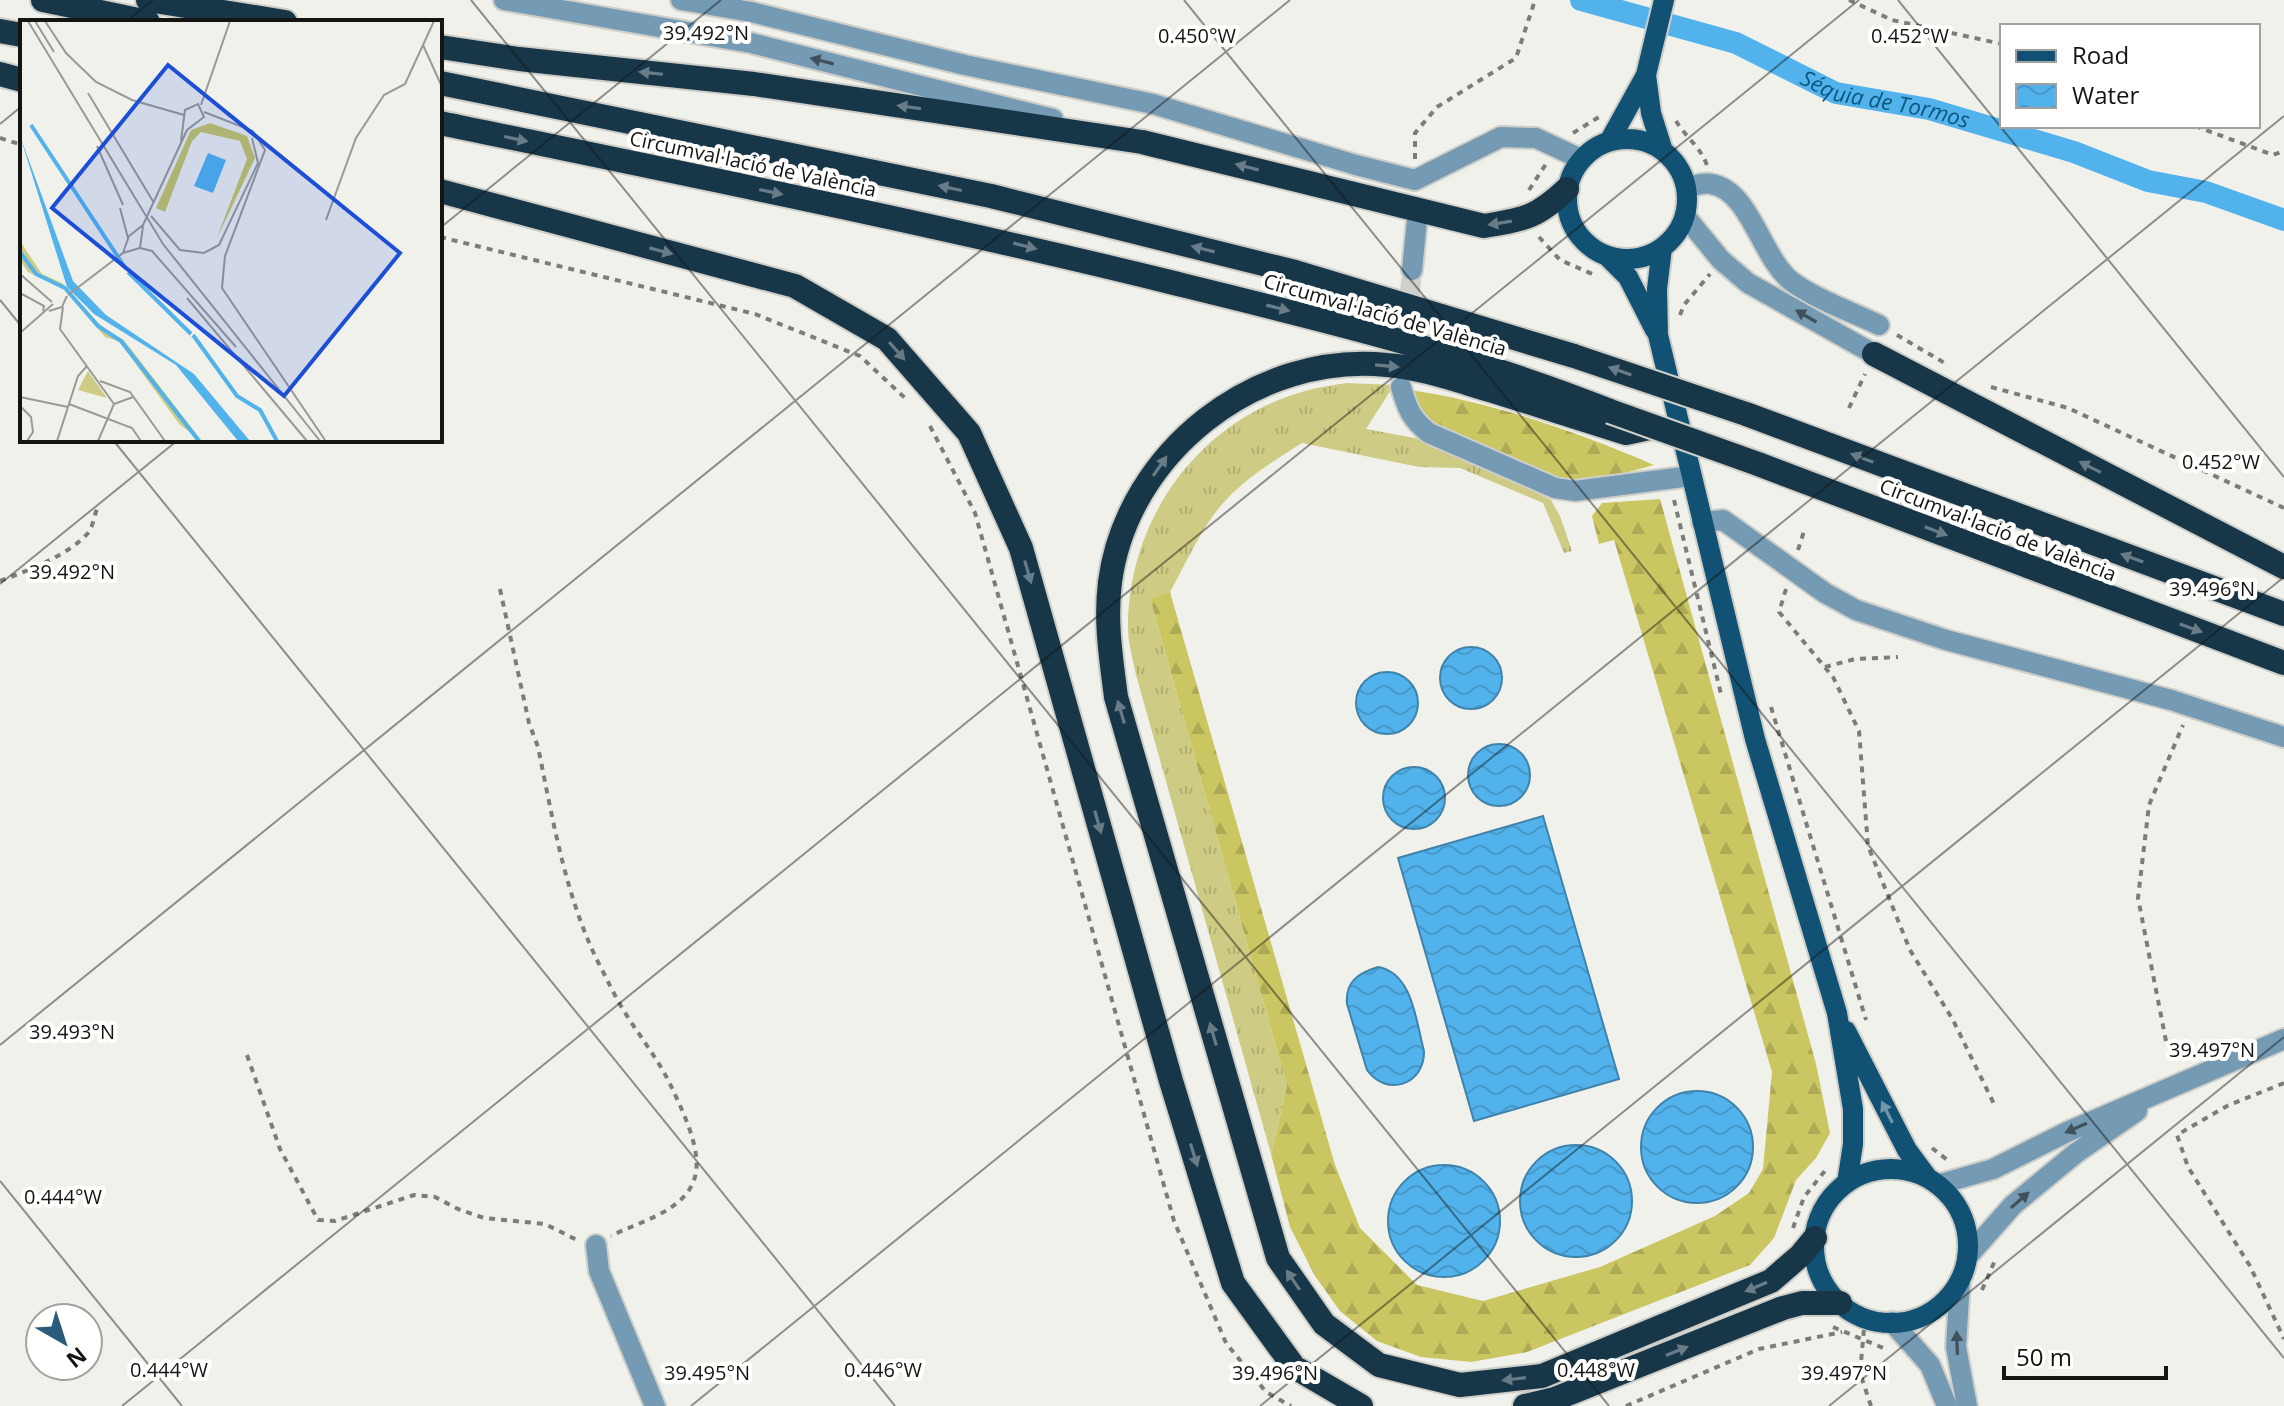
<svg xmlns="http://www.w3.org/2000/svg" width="2284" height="1406" viewBox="0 0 2284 1406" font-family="'Open Sans',sans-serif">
<defs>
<pattern id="grass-tufts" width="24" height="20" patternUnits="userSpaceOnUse" patternTransform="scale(2)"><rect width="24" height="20" fill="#cecc84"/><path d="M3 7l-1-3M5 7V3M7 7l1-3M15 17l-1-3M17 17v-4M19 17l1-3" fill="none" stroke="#b0ae71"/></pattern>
<pattern id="forest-firs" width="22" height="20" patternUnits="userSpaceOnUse" patternTransform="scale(2)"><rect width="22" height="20" fill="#cac662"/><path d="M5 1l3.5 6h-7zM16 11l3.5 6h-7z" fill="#ada954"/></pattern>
<pattern id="water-waves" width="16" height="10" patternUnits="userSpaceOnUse" patternTransform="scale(2)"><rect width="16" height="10" fill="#51b2ec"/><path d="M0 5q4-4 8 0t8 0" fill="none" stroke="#4698c9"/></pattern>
</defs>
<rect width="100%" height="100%" fill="#f1f1ec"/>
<path fill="url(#grass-tufts)" d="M1347 383 1394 385 1366 429 1431 441 1551 500 1560 516 1572 551 1564 553 1543 503 1460 468 1419 467 1302 443C1275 460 1248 477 1226 500 1202 525 1187 562 1170 592L1150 598 1287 1086 1271 1154 1136 675C1133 660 1128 643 1128 627 1128 518 1200 420 1305 391 1319 387 1334 385 1347 383Z"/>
<path fill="url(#forest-firs)" d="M1410 390C1489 401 1581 433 1654 465L1589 483 1564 481 1433 424 1419 412Z
M1660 499 1816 1064 1830 1133 1816 1158 1796 1180 1774 1238 1750 1265 1527 1352 1471 1362 1421 1357 1377 1341 1340 1311 1315 1276 1290 1227 1271 1154 1287 1086 1150 598 1170 592 1335 1165 1360 1228 1417 1285 1483 1301 1600 1267 1715 1216 1749 1193 1763 1169 1772 1072 1614 540 1599 544 1592 516 1602 503Z"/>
<path fill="url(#water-waves)" stroke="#3f83ab" stroke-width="2" d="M1440 678a31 31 0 1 1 62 0a31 31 0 1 1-62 0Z
M1356 703a31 31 0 1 1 62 0a31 31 0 1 1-62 0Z
M1468 775a31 31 0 1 1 62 0a31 31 0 1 1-62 0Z
M1383 798a31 31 0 1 1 62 0a31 31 0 1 1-62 0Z
M1543 816 1619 1079 1474 1121 1398 858Z
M1378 967C1413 973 1416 1022 1424 1051 1425 1084 1387 1098 1367 1070L1347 1004C1345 981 1359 973 1378 967Z
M1641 1147a56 56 0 1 1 112 0a56 56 0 1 1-112 0Z
M1520 1201a56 56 0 1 1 112 0a56 56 0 1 1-112 0Z
M1388 1221a56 56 0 1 1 112 0a56 56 0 1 1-112 0Z"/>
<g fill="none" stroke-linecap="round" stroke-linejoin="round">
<path stroke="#51b2ec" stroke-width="22" id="s1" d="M1581 0 1736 43 1836 93 1929 109 2074 152 2148 181 2206 192 2284 220"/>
<path stroke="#d0d0cb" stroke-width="20" stroke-dasharray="20 10" stroke-linecap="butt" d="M1404 358 1412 270"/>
<defs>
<path id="minor" d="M504 0 751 43 1053 119
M681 0 751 12 965 65 1153 104 1356 165 1415 180 1501 137 1536 138 1581 159
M1687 187C1694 186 1704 182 1711 184 1750 190 1761 257 1791 281 1815 299 1852 312 1879 325
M1685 216 1721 260 1748 283 1874 354
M1412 270 1418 210
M1401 387C1407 408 1411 419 1429 433L1555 488 1575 491 1691 476
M1702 522 1723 520 1825 593 1856 610 1946 640 2171 700 2284 737
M1940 1184 1993 1169 2067 1132 2284 1039
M596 1245 599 1271 655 1406
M1967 1257 2013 1205 2076 1153 2137 1111
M1960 1280 1956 1347 1967 1406
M1892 1322 1930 1365 1947 1406"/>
<path id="major" d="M1646 75 1651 113 1662 148
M1567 199a60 60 0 1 1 120 0a60 60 0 1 1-120 0Z
M1610 140 1646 75 1664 0
M1662 248 1657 289 1658 335 1755 739 1837 1013 1853 1109V1144L1847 1183
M1608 257 1628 277 1655 330
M1846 1031 1907 1150 1927 1177
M1814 1246a77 77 0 1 1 154 0a77 77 0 1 1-154 0Z"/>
<path id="highway" d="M43 0 148 22
M148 0 285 22
M0 31 22 35
M440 47 519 59 754 84 1142 142 1484 226C1525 219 1536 218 1567 189
M0 74 22 80
M440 83 991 196 1295 272 1574 356
M440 123C685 174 931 223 1174 283 1321 319 1470 355 1610 411
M440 191 795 286 887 339 969 433 1021 548 1171 1081 1233 1283 1294 1367 1361 1406
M1874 354 2284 567
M1746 414 2284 614
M1654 427 1626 433C1582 419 1537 405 1493 391 1458 381 1423 368 1387 365 1257 351 1127 452 1110 582 1105 621 1111 658 1116 697L1278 1258 1324 1324 1379 1365 1460 1385 1542 1376 1771 1281 1801 1255 1815 1238
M1758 464 2284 663
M1525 1406 1555 1399 1783 1308 1802 1303H1840"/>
</defs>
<use href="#minor" stroke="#cecec9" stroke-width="24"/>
<use href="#major" stroke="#cecec9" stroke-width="24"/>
<use href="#highway" stroke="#cecec9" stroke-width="28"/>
<path stroke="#7c7c79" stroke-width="4" stroke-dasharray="6 6" stroke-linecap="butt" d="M1849 0 1892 20 2002 44
M1676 121C1685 136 1703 150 1707 166
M2195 126 2273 155 2284 151
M1573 133 1599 117
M0 138 22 145
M1415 159V133L1437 107 1516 58 1535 0
M1529 190 1546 164
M440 237 755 314 860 356 906 399
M1539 237 1560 260 1597 276
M1680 315 1684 305 1710 274
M1897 335 1948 365
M1991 387 2068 408 2284 508
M1849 408 1865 374
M930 426 975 513 1174 1221 1226 1343 1266 1392 1291 1406
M1674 500 1721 694
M1798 550 1805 528
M0 581C27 571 69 555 88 533 93 527 94 516 97 509
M500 589 529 723 538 747C553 820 565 895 598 962 607 979 614 995 624 1011 640 1037 659 1060 672 1088 683 1112 704 1154 694 1180 683 1212 638 1222 611 1236
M1786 589 1779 612 1833 677 1859 731 1868 846 1910 950 1953 1020 1995 1106
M1825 667 1855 659 1898 657
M1771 707 1866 1020
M2166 1041 2138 898 2149 805 2183 725
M247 1055 280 1149 318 1220 335 1221 414 1195 435 1197 458 1209 484 1218 545 1224 577 1240
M2284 1083 2227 1106 2177 1135 2188 1167 2250 1266 2284 1339
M1932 1148 1950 1162
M1793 1228 1804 1197 1828 1167
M1982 1290 1996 1258
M1865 1318 1860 1373 1871 1406
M1833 1327 1888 1350
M1626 1406 1759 1349 1842 1332"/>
<use href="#minor" stroke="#759bb4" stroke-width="20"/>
<use href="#major" stroke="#115173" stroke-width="20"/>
<use href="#highway" stroke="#173648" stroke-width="24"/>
<defs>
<path id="highway-bridge" d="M1574 356 1746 414
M1610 411 1758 464"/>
</defs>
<use href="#highway-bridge" stroke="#cecec9" stroke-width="28" stroke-linecap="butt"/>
<use href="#highway-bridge" stroke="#173648" stroke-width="24"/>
</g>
<defs><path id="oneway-solid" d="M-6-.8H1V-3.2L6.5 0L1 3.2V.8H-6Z" transform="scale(2)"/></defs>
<g fill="#40515b">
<use href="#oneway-solid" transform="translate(822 61) rotate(-166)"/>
<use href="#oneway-solid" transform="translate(1806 316) rotate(-150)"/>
<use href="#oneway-solid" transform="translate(2076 1128) rotate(156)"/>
<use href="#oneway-solid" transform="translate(2020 1200) rotate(-41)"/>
<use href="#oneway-solid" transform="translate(1957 1343) rotate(-92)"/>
</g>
<g fill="#687c88">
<use href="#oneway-solid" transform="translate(651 73) rotate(-174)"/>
<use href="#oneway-solid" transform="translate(909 107) rotate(-172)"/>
<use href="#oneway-solid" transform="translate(516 139) rotate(12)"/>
<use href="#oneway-solid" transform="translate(1247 167) rotate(-166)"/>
<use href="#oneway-solid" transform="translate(950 188) rotate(-168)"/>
<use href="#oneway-solid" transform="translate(771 192) rotate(12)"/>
<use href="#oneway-solid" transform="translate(1500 223) rotate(171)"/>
<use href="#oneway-solid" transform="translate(1025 246) rotate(14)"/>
<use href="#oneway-solid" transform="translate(1203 249) rotate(-166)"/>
<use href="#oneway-solid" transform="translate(661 251) rotate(15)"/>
<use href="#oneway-solid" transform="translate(1278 308) rotate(14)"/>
<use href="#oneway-solid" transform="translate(897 351) rotate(49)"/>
<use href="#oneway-solid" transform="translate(1387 366) rotate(5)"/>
<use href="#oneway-solid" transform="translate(1620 371) rotate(-161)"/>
<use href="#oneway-solid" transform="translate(1862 458) rotate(-159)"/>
<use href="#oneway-solid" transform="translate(1160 466) rotate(-55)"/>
<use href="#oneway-solid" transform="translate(2090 467) rotate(-153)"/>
<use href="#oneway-solid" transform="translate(1936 531) rotate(21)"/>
<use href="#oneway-solid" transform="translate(2132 558) rotate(-160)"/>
<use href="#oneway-solid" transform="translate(1028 572) rotate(74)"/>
<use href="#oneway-solid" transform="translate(2191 628) rotate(20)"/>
<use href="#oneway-solid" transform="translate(1121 712) rotate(-106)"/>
<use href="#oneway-solid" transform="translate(1098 822) rotate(74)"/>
<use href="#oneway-solid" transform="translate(1213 1034) rotate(-106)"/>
<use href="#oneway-solid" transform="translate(1194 1155) rotate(73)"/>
<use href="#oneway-solid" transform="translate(1293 1280) rotate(-124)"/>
<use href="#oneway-solid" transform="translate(1756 1287) rotate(157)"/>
<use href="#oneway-solid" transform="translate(1677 1351) rotate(-22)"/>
<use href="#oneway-solid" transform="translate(1514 1379) rotate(173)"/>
</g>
<use fill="#7097ab" href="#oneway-solid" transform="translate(1887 1112) rotate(-117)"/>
<path fill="none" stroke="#141412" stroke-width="2" stroke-opacity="0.45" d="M471 0 1609 1406M1184 0 2284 1358M1898 0 2284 477M126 22 153 0M0 124 22 106M440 228 721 0M0 300 22 327M113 440 895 1406M0 584 178 440M0 1045 1290 0M0 1181 182 1406M122 1406 1859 0M691 1406 2284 116M1260 1406 2284 577M1829 1406 2284 1037"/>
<g text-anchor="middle" stroke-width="8" stroke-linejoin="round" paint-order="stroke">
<g font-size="20" fill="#141412" stroke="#fffffe">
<text transform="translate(753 164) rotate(12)" y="7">Circumval·lació de València</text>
<text transform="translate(1385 315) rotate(16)" y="7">Circumval·lació de València</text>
<text transform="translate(1998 530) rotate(21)" y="7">Circumval·lació de València</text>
</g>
<g font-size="22" font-style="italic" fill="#0b577e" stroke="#fffffe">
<text dy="8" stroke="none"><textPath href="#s1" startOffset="322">Séquia de Tormos</textPath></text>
</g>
</g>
<g transform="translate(20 20)">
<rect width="422" height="422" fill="#f1f1ec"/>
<path d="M68 351 87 378 58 370Z" fill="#cecc84"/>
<path d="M190 103 227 116 235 138 196 220 227 139 220 121 181 112 172 121 145 192 136 188 171 110Z" fill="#cac662"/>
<path d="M0 221 22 254 42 263 83 308 104 320 182 421 160 405 99 321 85 317 45 270 8 252 0 240Z" fill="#cecc84"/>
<path d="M0 116 53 261 86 295 174 354 230 421H218L156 345 74 294 47 267ZM188 133 206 140 193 173 174 166Z" fill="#51b2ec"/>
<path fill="none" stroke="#51b2ec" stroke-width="4" d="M11 105 106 249M0 232 16 254 45 268 78 306 101 321 179 421M108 252 171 314M173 315 217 376 240 390 257 421"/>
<path fill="none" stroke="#999995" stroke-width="2" d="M8 1 143 224 300 421M15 1 34 32M25 1 46 33 76 62 112 80 164 95M414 1 403 25 422 67M68 73 134 183M181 85 210 1M184 92 233 111 245 130 205 236 202 268 305 420M77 126 103 185M100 188 108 218M131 196 160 230 184 233 199 225 238 143 232 118M306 200 336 118 364 75 385 64 403 25M120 228 132 231 216 327M103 233 109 216 123 205 167 110 184 97 178 84 165 90 161 121M0 254 32 282M0 273 24 286 23 291M48 275 103 233 120 228 123 206M167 278 287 421M43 287 40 309 94 384M29 291 42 287 47 276M0 313 33 284M80 361 110 372 145 421M0 377 48 387M49 384 112 408 121 421M0 386 11 397 13 412 7 421M37 421 58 356 67 346M78 421 94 384 113 377"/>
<path fill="#1d4ed8" fill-opacity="0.15" stroke="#1d4ed8" stroke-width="4" d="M148 45 380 233 264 376 32 188Z"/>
<rect width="422" height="422" fill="none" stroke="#141412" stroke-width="4"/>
</g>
<g font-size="20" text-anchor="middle" fill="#141412" stroke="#fffffe" stroke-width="8" stroke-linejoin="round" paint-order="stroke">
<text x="706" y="40">39.492°N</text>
<text x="1910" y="43">0.452°W</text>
<text x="1197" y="43">0.450°W</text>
<text x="2221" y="469">0.452°W</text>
<text x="72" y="579">39.492°N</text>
<text x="2212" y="596">39.496°N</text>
<text x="72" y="1039">39.493°N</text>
<text x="2212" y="1057">39.497°N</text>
<text x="63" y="1204">0.444°W</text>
<text x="169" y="1377">0.444°W</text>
<text x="883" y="1377">0.446°W</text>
<text x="1596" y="1377">0.448°W</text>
<text x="707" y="1380">39.495°N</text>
<text x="1275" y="1380">39.496°N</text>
<text x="1844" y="1380">39.497°N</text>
</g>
<rect x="2000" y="24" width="260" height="104" fill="#fffffe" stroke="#a1a1a0" stroke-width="2"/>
<rect x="2016" y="50" width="40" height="12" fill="#115173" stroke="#a1a1a0" stroke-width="2"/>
<text x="2072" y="64" font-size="24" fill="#141412">Road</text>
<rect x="2016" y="84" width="40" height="24" fill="url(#water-waves)" stroke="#a1a1a0" stroke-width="2"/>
<text x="2072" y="104" font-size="24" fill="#141412">Water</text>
<g transform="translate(64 1342) rotate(141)"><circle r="38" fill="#fffffe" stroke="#a1a1a0" stroke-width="2"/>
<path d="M0-6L14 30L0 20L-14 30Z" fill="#2a5b79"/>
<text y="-12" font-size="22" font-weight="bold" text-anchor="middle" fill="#141412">N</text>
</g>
<path d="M2004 1366v12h162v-12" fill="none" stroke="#141412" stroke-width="4"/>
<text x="2016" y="1366" font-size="24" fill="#141412" stroke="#fffffe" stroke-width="6" paint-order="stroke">50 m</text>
</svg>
